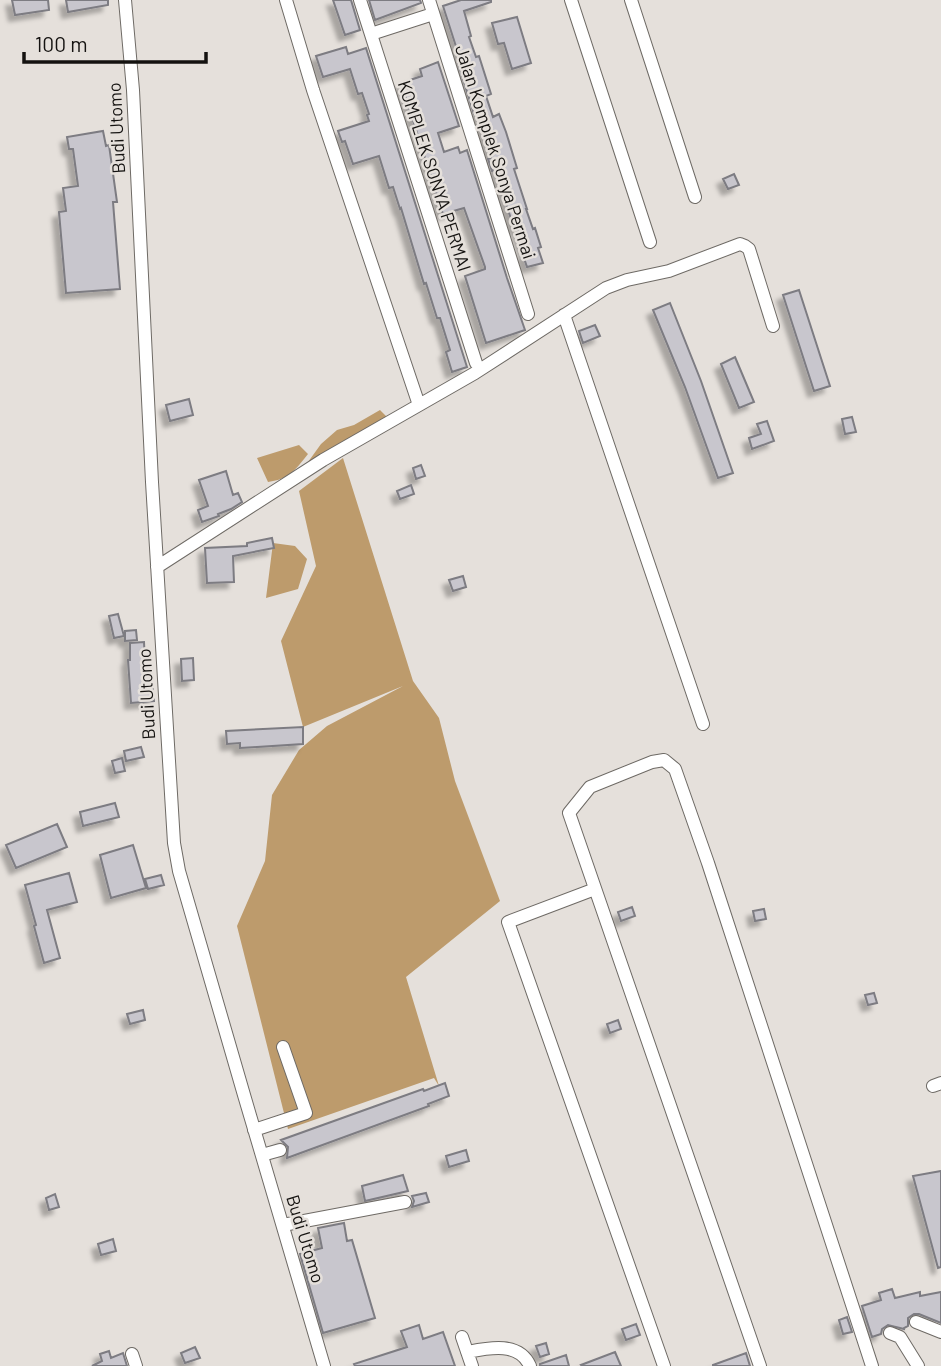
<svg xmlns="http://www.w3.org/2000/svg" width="941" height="1366" viewBox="0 0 941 1366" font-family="Barlow,sans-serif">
<defs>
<filter id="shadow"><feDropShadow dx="-6" dy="6" stdDeviation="2" flood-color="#0004"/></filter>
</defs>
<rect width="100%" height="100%" fill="#e5e0db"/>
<path fill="#bd9b6c" d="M380 410 387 417 308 462 321 444 337 430 354 425Z
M299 445 308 454C295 470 290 479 268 482L257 458Z
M343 458 413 681 439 718 455 781 500 901 406 977 439 1086 434 1078 288 1129 237 926 265 861 272 795 299 750 327 726 403 686 303 727 281 641 316 566 299 491Z
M273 543 295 546 307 559 298 589 266 598Z"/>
<path fill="#c8c6cd" stroke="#7d7c82" stroke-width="2" filter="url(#shadow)" d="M12 0H48L49 10 15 15Z
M66 0H108V5L68 12Z
M333 0H351L360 30 345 35Z
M369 0H420L421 3 375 20Z
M461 0H491V2L464 11 471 36 469 37 476 57 479 56 491 94 486 96 493 117 499 114 506 132 517 168 514 169 527 209H526L533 229 535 228 541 247 538 248 543 263 527 267 523 255H526L517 228H514L495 170 492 171 488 159 491 158 477 113 474 114 458 63 461 62 443 6Z
M517 17 531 63 512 69 504 43 498 44 492 23Z
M346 47 348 54 366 48 467 367 452 372 446 352 450 350 440 318H437L426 283 424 284 401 208 400 209 393 187 389 188 379 156 353 164 345 141 342 142 338 131 369 121 367 115 369 114 362 93 358 94 350 69 323 77 316 56Z
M438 62 459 126 438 133 444 152 458 147 460 153 467 150 507 278 525 330 486 343 465 276 485 269V267L464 208 443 214 401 83 422 76 420 69Z
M103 131 106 146 109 145 117 202H113L120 289 66 293 59 212 66 211 63 188 78 186 73 149H69L67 137Z
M734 174 739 185 728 189 723 179Z
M799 290 830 386 814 391 783 295Z
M670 303 701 381 733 473 718 478 685 387 653 310Z
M595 325 600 336 583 343 579 331Z
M735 357 754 402 739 408 721 364Z
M189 399 193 415 170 421 166 405Z
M852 417 856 432 845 434 842 419Z
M767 421 774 441 752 449 749 438 761 434 757 424Z
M421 465 425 476 416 479 413 468Z
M226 471 233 495 238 493 242 502 231 509 218 514 219 516 202 522 198 510 208 506 199 480Z
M411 485 414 494 400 499 397 491Z
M272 538 274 548 233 556 234 582 207 583 205 548 247 546V543Z
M463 576 466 587 453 591 449 580Z
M118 614 124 636 114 638 109 616Z
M136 630 137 640 125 641V631Z
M144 642 146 682H152L154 701 131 703 128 660H130V643Z
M193 658 194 680 182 681 181 659Z
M303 727V744L240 748V743L227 744 226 731Z
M141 747 144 757 126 761 124 751Z
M122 758 125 771 115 773 112 761Z
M115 803 119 817 83 826 80 812Z
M57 824 67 847 16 868 6 845Z
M133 845 146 888 111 898 100 855Z
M69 873 77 902 47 910 60 958 44 963 34 926 36 925 25 885Z
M161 875 164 885 148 889 145 879Z
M632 907 635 916 621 921 618 912Z
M764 909 766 919 755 921 753 911Z
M874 993 877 1003 868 1005 865 995Z
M143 1010 145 1020 130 1024 127 1014Z
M618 1020 621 1029 610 1033 607 1024Z
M445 1083 449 1096 428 1104 429 1106 287 1158 288 1147 281 1140 423 1089 424 1091Z
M466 1150 469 1161 449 1167 446 1156Z
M941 1171V1267L938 1268 913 1176Z
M403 1175 408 1191 365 1201 362 1186Z
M426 1193 429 1202 412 1207 414 1201 412 1196Z
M55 1194 59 1207 49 1210 46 1198Z
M344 1223 347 1241 352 1240 375 1318 323 1333 300 1254 322 1248 318 1228Z
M113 1239 116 1251 101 1255 98 1244Z
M892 1289 895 1298 920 1292V1296L941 1292V1323L919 1314H914L908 1318V1326L904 1328V1329L888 1325 882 1329 881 1334 872 1337 862 1306 881 1300 879 1293Z
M847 1317 852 1332 843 1334 839 1320Z
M636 1324 640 1335 626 1340 622 1329Z
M419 1325 423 1339 443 1332 455 1366H355L354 1364 407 1347 401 1331Z
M546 1343 549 1354 540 1357 536 1346Z
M195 1347 200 1358 185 1363 181 1353Z
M109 1351 111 1358 123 1353 127 1366H92L102 1361 100 1354Z
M615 1352 621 1366H582L581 1365Z
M746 1353 750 1366H713V1365Z
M566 1355 569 1366H540V1364Z"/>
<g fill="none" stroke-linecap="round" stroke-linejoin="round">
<defs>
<path id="minor" d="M125 0 133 90 152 482 174 843 179 871 244 1095 324 1366
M286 0 313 90 419 405
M360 0 476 363
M429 0 528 314
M571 0 650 242
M631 0 695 197
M371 34 433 14
M564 315 703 724
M157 567 323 460 475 373 606 288 627 280 669 271 740 244 745 246 749 249 773 326
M595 889 508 922 664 1366
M933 1086 941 1083
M254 1130 306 1113 283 1047
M262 1155 280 1150
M283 1225 405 1202
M916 1322 941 1332
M890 1333 900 1337 918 1366
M462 1337 472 1366
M467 1352C488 1348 519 1341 530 1366
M132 1354 136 1366
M760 1366 569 813 590 787 652 762 664 760 675 769 708 863 872 1366"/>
</defs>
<use href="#minor" stroke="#6e6a65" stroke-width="14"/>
<use href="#minor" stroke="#fff" stroke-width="12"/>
</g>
<g text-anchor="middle" stroke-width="5" stroke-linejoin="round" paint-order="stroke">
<g font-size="18" fill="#141210" stroke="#e5e0db">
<text transform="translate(117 128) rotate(-93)" y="6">Budi Utomo</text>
<text transform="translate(495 152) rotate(72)" y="6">Jalan Komplek Sonya Permai</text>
<text transform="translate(434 176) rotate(72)" y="6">KOMPLEK SONYA PERMAI</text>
<text transform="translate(147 694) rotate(-93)" y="6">Budi Utomo</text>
<text transform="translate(305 1239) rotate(73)" y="6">Budi Utomo</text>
</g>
</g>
<path d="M24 52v10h182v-10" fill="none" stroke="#141210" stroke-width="3.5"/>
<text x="35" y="52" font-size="21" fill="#141210" stroke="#e5e0db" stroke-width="5" paint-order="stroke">100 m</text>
</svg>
